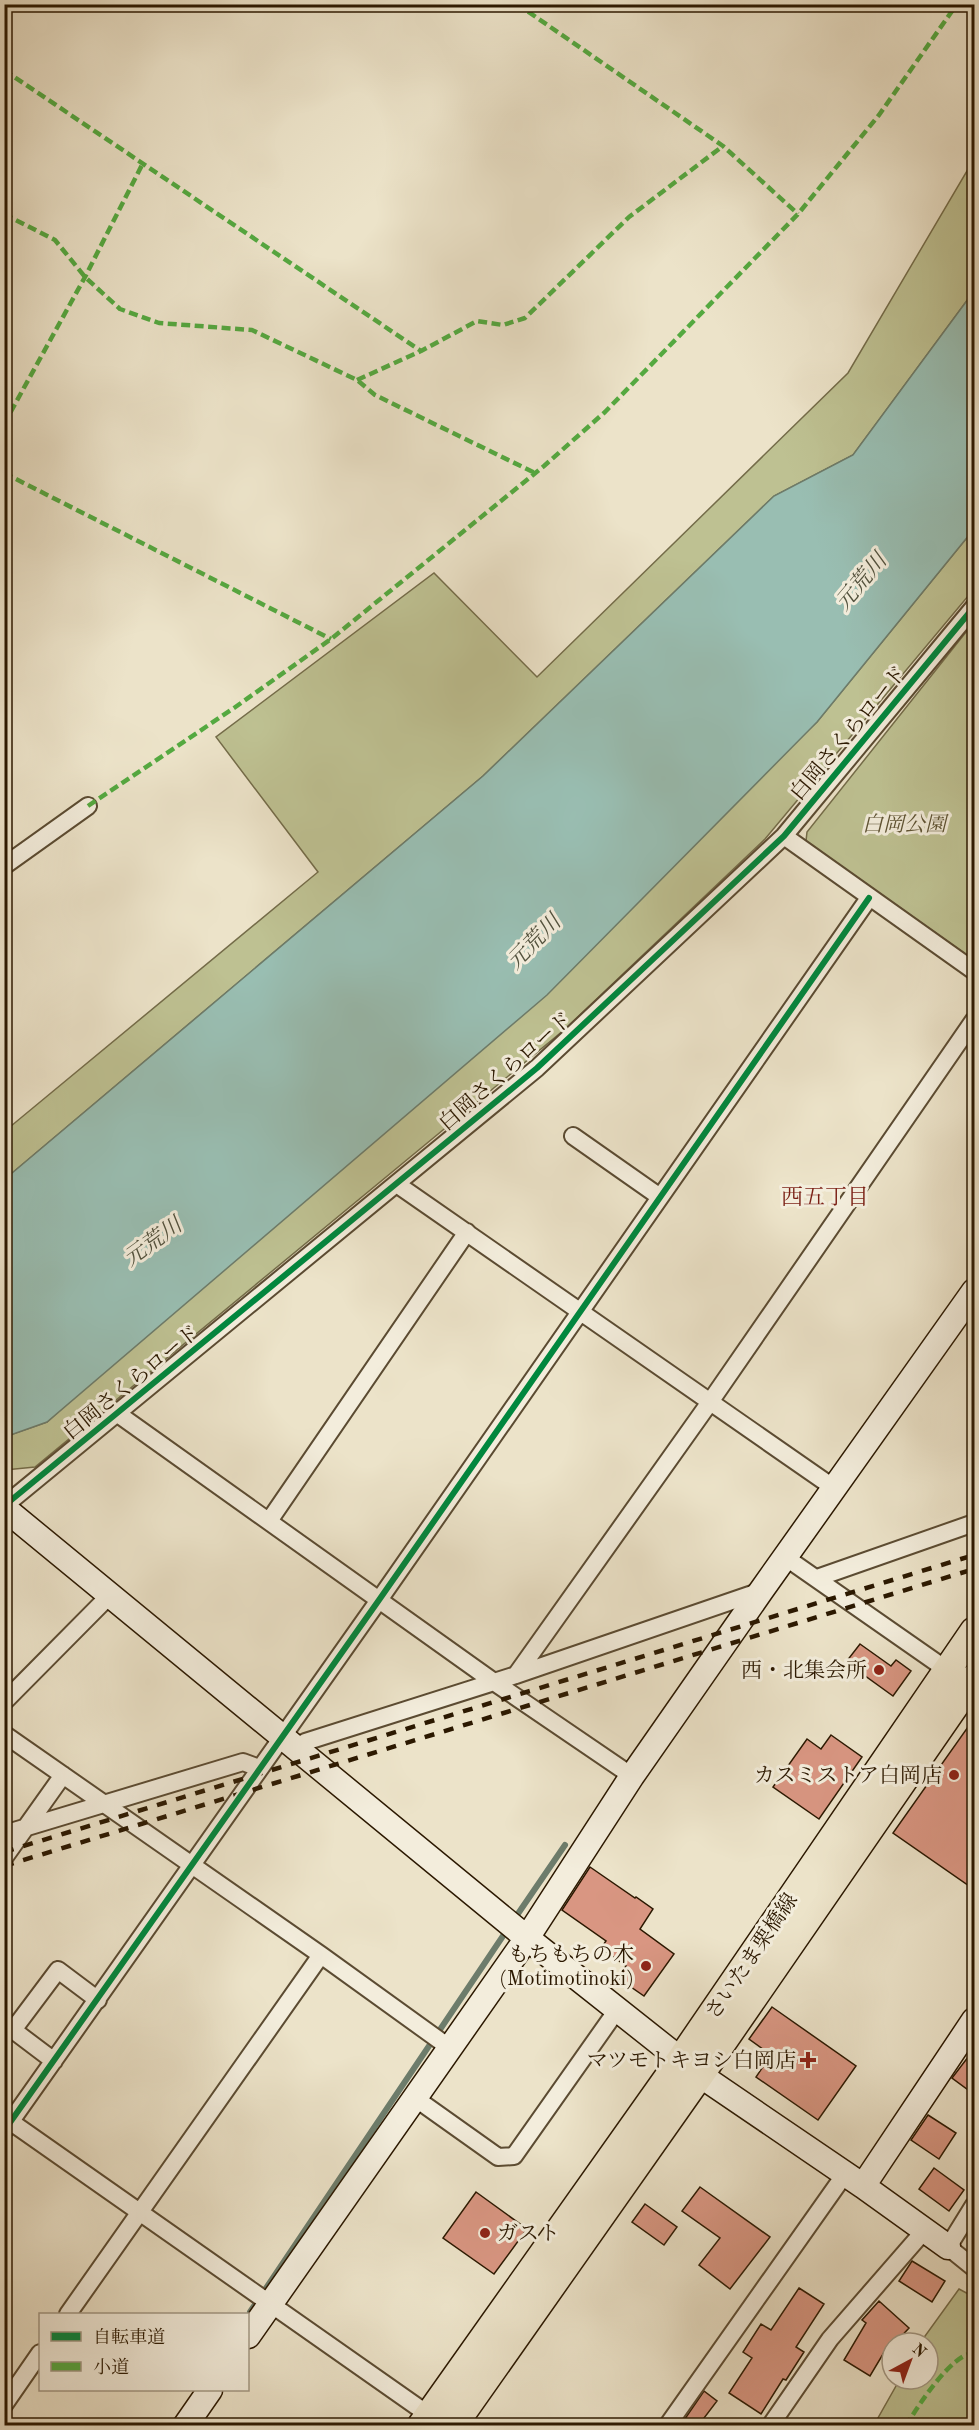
<svg xmlns="http://www.w3.org/2000/svg" width="979" height="2430" viewBox="0 0 979 2430" font-family="'Old Standard TT','Noto Serif JP',serif">
<rect width="100%" height="100%" fill="#ece3c9"/>
<filter id="stains"><feTurbulence type="fractalNoise" baseFrequency=".00333" numOctaves="4"/><feColorMatrix values="0 0 0 0 .2 0 0 0 0 .09 0 0 0 0 .02 0 0 0 .5 -.17"/></filter>
<radialGradient id="worn" r=".72"><stop offset=".6" stop-color="#630" stop-opacity="0"/><stop offset="1" stop-color="#630" stop-opacity=".3"/></radialGradient>
<path fill="#bec192" stroke="#746c49" stroke-width="1.5" d="M974 159V291L853 455 774 496 483 776 5 1179V1131L318 872 216 737 434 573 537 677 848 373Z
M974 529V589L765 839 564 1030 35 1467 5 1470 4 1437 47 1422 817 722Z
M974 622V960L806 841 807 832Z
M959 2289 974 2297V2425H874L900 2379H928V2343H920Z"/>
<path fill="#99beb2" stroke="#6d7c6b" stroke-width="1.5" d="M974 291V529L817 722 547 995 47 1422 5 1437V1179L483 776 774 496 853 455Z"/>
<g fill="none" stroke-linecap="round" stroke-linejoin="round">
<path stroke="#6d7c6b" stroke-width="6" d="M513 1921 565 1845
M250 2312 507 1930"/>
</g>
<path fill="#d99682" stroke="#2b1800" stroke-width="1.5" d="M860 1644 891 1666 896 1660 911 1671 893 1696 846 1662Z
M975 1717V1890L893 1833Z
M831 1735 862 1757 819 1819 773 1787 807 1739 821 1749Z
M590 1867 635 1898 636 1897 653 1909 640 1929 674 1954 644 1996 618 1978 626 1966 601 1948 606 1941 562 1910Z
M772 2007 856 2066 818 2120 756 2077 771 2055 749 2039Z
M975 2048V2095L952 2078Z
M928 2115 956 2133 939 2159 911 2140Z
M934 2168 964 2190 949 2211 919 2189Z
M700 2187 770 2237 730 2289 699 2265 720 2238 682 2211Z
M476 2192 527 2229 494 2274 443 2238Z
M645 2204 677 2227 664 2245 632 2222Z
M912 2261 945 2281 932 2302 899 2281Z
M799 2288 824 2304 796 2347 804 2352 786 2380 783 2379 761 2414 729 2393 752 2358 743 2352 761 2324 771 2330Z
M879 2301 909 2328 895 2343H892L891 2347 889 2344 870 2376 844 2360 866 2323 862 2320Z
M704 2391 717 2401 698 2426H680Z"/>
<g fill="none" stroke-linecap="round" stroke-linejoin="round">
<defs>
<path id="street" d="M784 836 974 971
M4 866 88 806
M573 1136 660 1197
M398 1185 834 1488
M118 1414 494 1682 632 1776
M4 1506 537 1068 784 836 974 607
M269 1521 467 1232
M785 1557 947 1670
M817 1578 974 1523
M516 1675 710 1402 974 1020
M4 1702 110 1595
M4 1734 321 1955 450 2048
M299 1749 305 1742 516 1675 761 1591
M4 1834 243 1762 259 1768
M4 1858 63 1775
M54 2061 13 2030 58 1970 98 2000
M415 2098 498 2157 514 2156 617 2010
M4 2117 436 2420
M4 2131 379 1600 869 898
M974 2205 948 2247 974 2268
M68 2314 321 1955
M4 2405 40 2353
M667 2426 845 2174
M770 2426 830 2339 924 2231"/>
<path id="secondary" d="M4 1508 527 1938 700 2075 863 2186 948 2247
M863 2186 974 2020
M248 2336 527 1938 632 1776 761 1591 974 1291
M185 2426 210 2390"/>
<path id="primary" d="M421 2426 681 2059 974 1631
M453 2426 700 2075 974 1678"/>
</defs>
<use href="#street" stroke="#5b4b32" stroke-width="20"/>
<use href="#secondary" stroke="#2b1800" stroke-width="27"/>
<use href="#primary" stroke="#2b1800" stroke-width="30"/>
<use href="#street" stroke="#f3eddc" stroke-width="16"/>
<use href="#secondary" stroke="#f3eddc" stroke-width="24"/>
<use href="#primary" stroke="#ece3c9" stroke-width="27"/>
<path stroke="#2b1800" stroke-width="4.5" stroke-dasharray="10 10" stroke-linecap="butt" d="M4 1852 974 1555
M4 1866 974 1569"/>
<path stroke="#54a940" stroke-width="4.5" stroke-dasharray="9 4.5" stroke-linecap="butt" d="M517 4 723 146 798 214
M4 70 421 351
M4 214 55 240 85 277 120 309 159 323 252 330 357 380 375 395 535 473
M357 380 421 351 477 321 503 325 525 318 629 217 723 146
M4 424 85 277 143 163
M4 473 331 639
M88 806 234 708 331 639 544 466 605 412 798 214 879 115 957 4
M906 2426C917 2407 952 2353 974 2353"/>
<defs>
<path id="cycleway" d="M4 1506 537 1068 784 836 974 607
M4 2131 379 1600 869 898"/>
</defs>
<use href="#cycleway" stroke="#f3eddc" stroke-width="10"/>
<use href="#cycleway" stroke="#00873e" stroke-width="6"/>
</g>
<g fill="#8f2418" stroke="#f3eddc" stroke-width="2">
<circle cx="879" cy="1670" r="6"/>
<circle cx="954" cy="1775" r="6"/>
<circle cx="646" cy="1966" r="6"/>
<path d="M805 2051h6v6h6v6h-6v6h-6v-6h-6v-6h6z"/>
<circle cx="485" cy="2233" r="6"/>
</g>
<g text-anchor="middle" stroke-width="6" stroke-linejoin="round" paint-order="stroke">
<g font-size="21" fill="#2b1800" stroke="#f3eddc">
<text transform="translate(848 733) rotate(-50)" y="7">白岡さくらロード</text>
<text transform="translate(505 1071) rotate(-41)" y="7">白岡さくらロード</text>
<text transform="translate(131 1382) rotate(-39)" y="7">白岡さくらロード</text>
<text transform="translate(751 1956) rotate(-56)" y="7">さいたま栗橋線</text>
</g>
<g font-size="21" font-style="italic" fill="#5e5333" stroke="#f3eddc">
<text x="904" y="831">白岡公園</text>
</g>
<g font-size="21" fill="#2b1800" stroke="#f3eddc" text-anchor="end">
<text x="867" y="1677">西・北集会所</text>
<text x="942" y="1782">カスミストア白岡店</text>
<text x="634" y="1961">もちもちの木<tspan x="634" dy="24">(Motimotinoki)</tspan></text>
<text x="796" y="2067">マツモトキヨシ白岡店</text>
<text x="497" y="2240" text-anchor="start">ガスト</text>
</g>
<g font-size="22" font-style="italic" fill="#52523e" stroke="#f3eddc">
<text transform="translate(860 581) rotate(-50)" y="8">元荒川</text>
<text transform="translate(533 941) rotate(-46)" y="8">元荒川</text>
<text transform="translate(152 1241) rotate(-36)" y="8">元荒川</text>
</g>
<g font-size="22" fill="#7a1f14" stroke="#f3eddc">
<text x="825" y="1204">西五丁目</text>
</g>
</g>
<rect width="979" height="2430" fill="none" stroke="#ece3c9" stroke-width="24"/>
<rect x="6" y="6" width="967" height="2418" fill="none" stroke="#2b1800" stroke-width="3"/>
<rect x="12" y="12" width="955" height="2406" fill="none" stroke="#2b1800" stroke-width="1.5"/>
<rect x="39" y="2313" width="210" height="78" fill="#f3eddc" stroke="#a39884" stroke-width="1.5"/>
<rect x="51" y="2332" width="30" height="9" fill="#00873e" stroke="#a39884" stroke-width="1.5"/>
<text x="93" y="2343" font-size="18" fill="#2b1800">自転車道</text>
<rect x="51" y="2362" width="30" height="9" fill="#54a940" stroke="#a39884" stroke-width="1.5"/>
<text x="93" y="2373" font-size="18" fill="#2b1800">小道</text>
<g transform="translate(910 2361) rotate(41)"><circle r="28" fill="#f3eddc" stroke="#a39884" stroke-width="1.5"/>
<path d="M0-4.5L10 22L0 15L-10 22Z" fill="#8f2418"/>
<text y="-9" font-size="16" font-weight="bold" text-anchor="middle" fill="#2b1800">N</text>
</g>
<rect width="100%" height="100%" filter="url(#stains)"/>
<rect width="100%" height="100%" fill="url(#worn)"/>
</svg>
